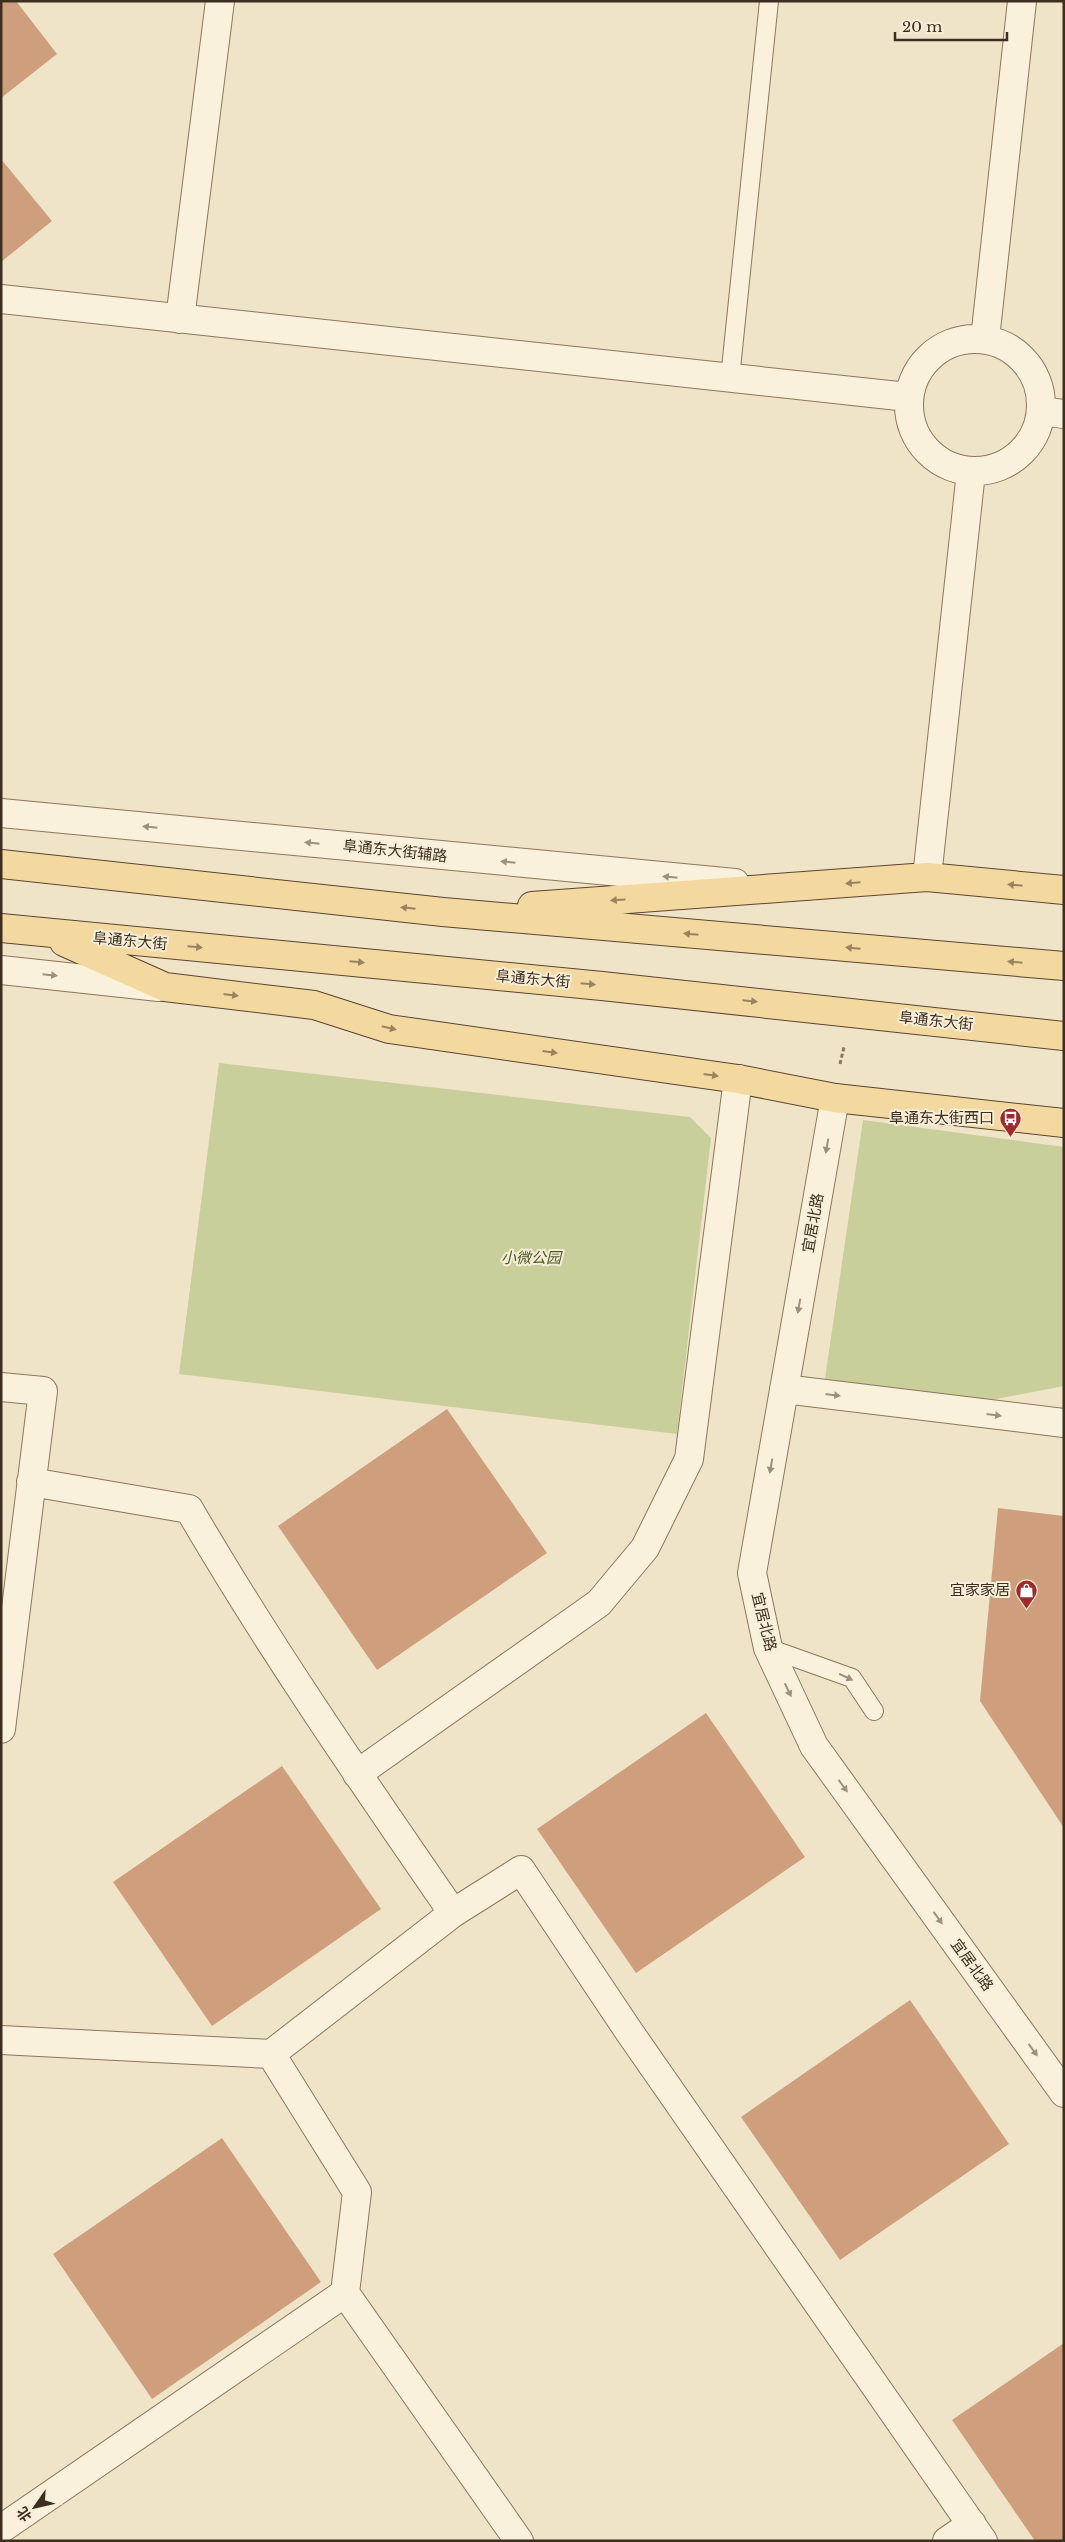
<svg xmlns="http://www.w3.org/2000/svg" width="1065" height="2542" viewBox="0 0 1065 2542" font-family="'Libre Baskerville','Noto Sans SC',serif">
<rect width="100%" height="100%" fill="#f0e4c8"/>
<path fill="#c9cf9b" d="M219 1063 690 1117 711 1138 677 1434 179 1374Z
M863 1120 1064 1147V1386L965 1405 824 1385Z"/>
<path fill="#cf9f7d" d="M1 1H16L57 54 1 98Z
M1 159 52 221 1 262Z
M447 1409 547 1553 377 1670 278 1526Z
M998 1508 1064 1516V1828L980 1701Z
M706 1713 805 1857 636 1973 537 1829Z
M282 1766 381 1909 212 2026 113 1882Z
M910 2000 1009 2144 840 2260 741 2117Z
M222 2138 321 2282 152 2399 53 2254Z
M1064 2343V2541H1035L952 2420Z"/>
<g fill="none" stroke-linecap="round" stroke-linejoin="round">
<defs>
<path id="lane" d="M730 378 769 1
M768 1648 852 1678 874 1711"/>
<path id="street" d="M1 299 908 397
M180 319 220 1
M909 405a66 66 0 1 1 132 0a66 66 0 1 1-132 0Z
M985 339 1022 1
M1041 411 1064 414
M1 813 735 883
M927 877 971 472
M1 970 159 987
M835 1098 752 1573 768 1648 814 1746 1064 2093
M1 1387 43 1391 1 1729
M784 1389 1064 1423
M31 1482 189 1509C270 1648 362 1781 453 1913L271 2054 357 2192 345 2293 519 2541
M357 1774 599 1603 645 1548 689 1459 738 1079
M453 1913 521 1870 630 2033 983 2541
M1 2040 271 2054
M1 2529 345 2293
M947 2541 972 2524"/>
<path id="primary" d="M1 864 443 912 1064 966
M532 906 927 877 1064 890
M1 928 602 986 1064 1036
M64 942 165 987 314 1005 389 1029 738 1079 835 1098 1064 1123"/>
</defs>
<use href="#lane" stroke="#8d765c" stroke-width="20"/>
<use href="#street" stroke="#8d765c" stroke-width="30"/>
<use href="#primary" stroke="#5b4430" stroke-width="30"/>
<path stroke="#8d765c" stroke-width="3" stroke-dasharray="4 2.5" stroke-linecap="butt" d="M840 1064 844 1047"/>
<use href="#lane" stroke="#faf1dc" stroke-width="18"/>
<use href="#street" stroke="#faf1dc" stroke-width="28"/>
<use href="#primary" stroke="#f3d9a0" stroke-width="28"/>
</g>
<defs><path id="oneway-solid" d="M-6-.8H1V-3.2L6.5 0L1 3.2V.8H-6Z" transform="scale(1.25)"/></defs>
<g fill="#9c907e">
<use href="#oneway-solid" transform="translate(150 827) rotate(-174)"/>
<use href="#oneway-solid" transform="translate(312 843) rotate(-174)"/>
<use href="#oneway-solid" transform="translate(508 862) rotate(-174)"/>
<use href="#oneway-solid" transform="translate(670 877) rotate(-174)"/>
<use href="#oneway-solid" transform="translate(50 975) rotate(6)"/>
<use href="#oneway-solid" transform="translate(827 1146) rotate(100)"/>
<use href="#oneway-solid" transform="translate(799 1306) rotate(100)"/>
<use href="#oneway-solid" transform="translate(833 1395) rotate(7)"/>
<use href="#oneway-solid" transform="translate(994 1415) rotate(7)"/>
<use href="#oneway-solid" transform="translate(771 1466) rotate(100)"/>
<use href="#oneway-solid" transform="translate(846 1677) rotate(25)"/>
<use href="#oneway-solid" transform="translate(788 1690) rotate(65)"/>
<use href="#oneway-solid" transform="translate(843 1786) rotate(54)"/>
<use href="#oneway-solid" transform="translate(938 1918) rotate(54)"/>
<use href="#oneway-solid" transform="translate(1033 2050) rotate(54)"/>
</g>
<g fill="#988460">
<use href="#oneway-solid" transform="translate(853 883) rotate(175)"/>
<use href="#oneway-solid" transform="translate(1015 885) rotate(-175)"/>
<use href="#oneway-solid" transform="translate(618 900) rotate(176)"/>
<use href="#oneway-solid" transform="translate(408 908) rotate(-174)"/>
<use href="#oneway-solid" transform="translate(691 934) rotate(-175)"/>
<use href="#oneway-solid" transform="translate(195 947) rotate(5)"/>
<use href="#oneway-solid" transform="translate(853 948) rotate(-175)"/>
<use href="#oneway-solid" transform="translate(357 962) rotate(5)"/>
<use href="#oneway-solid" transform="translate(1015 962) rotate(-175)"/>
<use href="#oneway-solid" transform="translate(588 984) rotate(5)"/>
<use href="#oneway-solid" transform="translate(231 995) rotate(7)"/>
<use href="#oneway-solid" transform="translate(750 1001) rotate(6)"/>
<use href="#oneway-solid" transform="translate(389 1028) rotate(13)"/>
<use href="#oneway-solid" transform="translate(550 1052) rotate(8)"/>
<use href="#oneway-solid" transform="translate(711 1075) rotate(8)"/>
</g>
<defs>
<symbol id="bus-pin" viewBox="-11 -11 22 30"><path d="M0 17L-7.5 6A9.5 9.5 0 1 1 7.5 6Z" fill="#9e2a2b" stroke="#f7eed8"/><path d="M-5-6H5V4H4V6H2V4H-2V6H-4V4H-5ZM-3.5-4V0h7V-4ZM-3.5 1.2v1.5H-2V1.2ZM2 1.2v1.5H3.5V1.2Z" fill="#fff"/></symbol>
<symbol id="shop-pin" viewBox="-11 -11 22 30"><path d="M0 17L-7.5 6A9.5 9.5 0 1 1 7.5 6Z" fill="#9e2a2b" stroke="#f7eed8"/><path d="M-5-2.5h2.3a2.7 3.5 0 0 1 5.4 0H5L5.5 6h-11ZM-1.5-2.5h3a1.5 2.3 0 0 0-3 0Z" fill="#fff"/></symbol>
</defs>
<g fill-rule="evenodd">
<use href="#bus-pin" x="998" y="1106" width="25" height="34"/>
<use href="#shop-pin" x="1014" y="1578" width="25" height="34"/>
</g>
<g text-anchor="middle" stroke-width="4" stroke-linejoin="round" paint-order="stroke">
<g font-size="15" fill="#3d2e20" stroke="#f7eed8">
<text transform="translate(395 851) rotate(6)" y="5">阜通东大街辅路</text>
<text transform="translate(130 941) rotate(5)" y="5">阜通东大街</text>
<text transform="translate(533 979) rotate(5)" y="5">阜通东大街</text>
<text transform="translate(936 1021) rotate(6)" y="5">阜通东大街</text>
<text transform="translate(813 1223) rotate(-80)" y="5">宜居北路</text>
<text transform="translate(764 1622) rotate(76)" y="5">宜居北路</text>
<text transform="translate(972 1965) rotate(54)" y="5">宜居北路</text>
</g>
<g font-size="15" fill="#3d2e20" stroke="#f7eed8" text-anchor="end">
<text x="994" y="1123">阜通东大街西口</text>
<text x="1010" y="1595">宜家家居</text>
</g>
<g font-size="15" font-style="italic" fill="#4d5a26" stroke="#f7eed8">
<text x="531" y="1263">小微公园</text>
</g>
</g>
<rect width="1065" height="2542" fill="none" stroke="#3d2e20" stroke-width="5"/>
<g transform="translate(35 2507) rotate(236)" stroke="#f7eed8" stroke-width="4" paint-order="stroke">
<path d="M0-4L9 19L0 12L-9 19Z" fill="#3d2e20"/>
<text y="-8" font-size="14" font-weight="bold" text-anchor="middle" fill="#3d2e20">北</text>
</g>
<path d="M895 32v8h112v-8" fill="none" stroke="#3d2e20" stroke-width="2.5"/>
<text x="902" y="32" font-size="15" fill="#3d2e20" stroke="#f7eed8" stroke-width="4" paint-order="stroke">20 m</text>
</svg>
